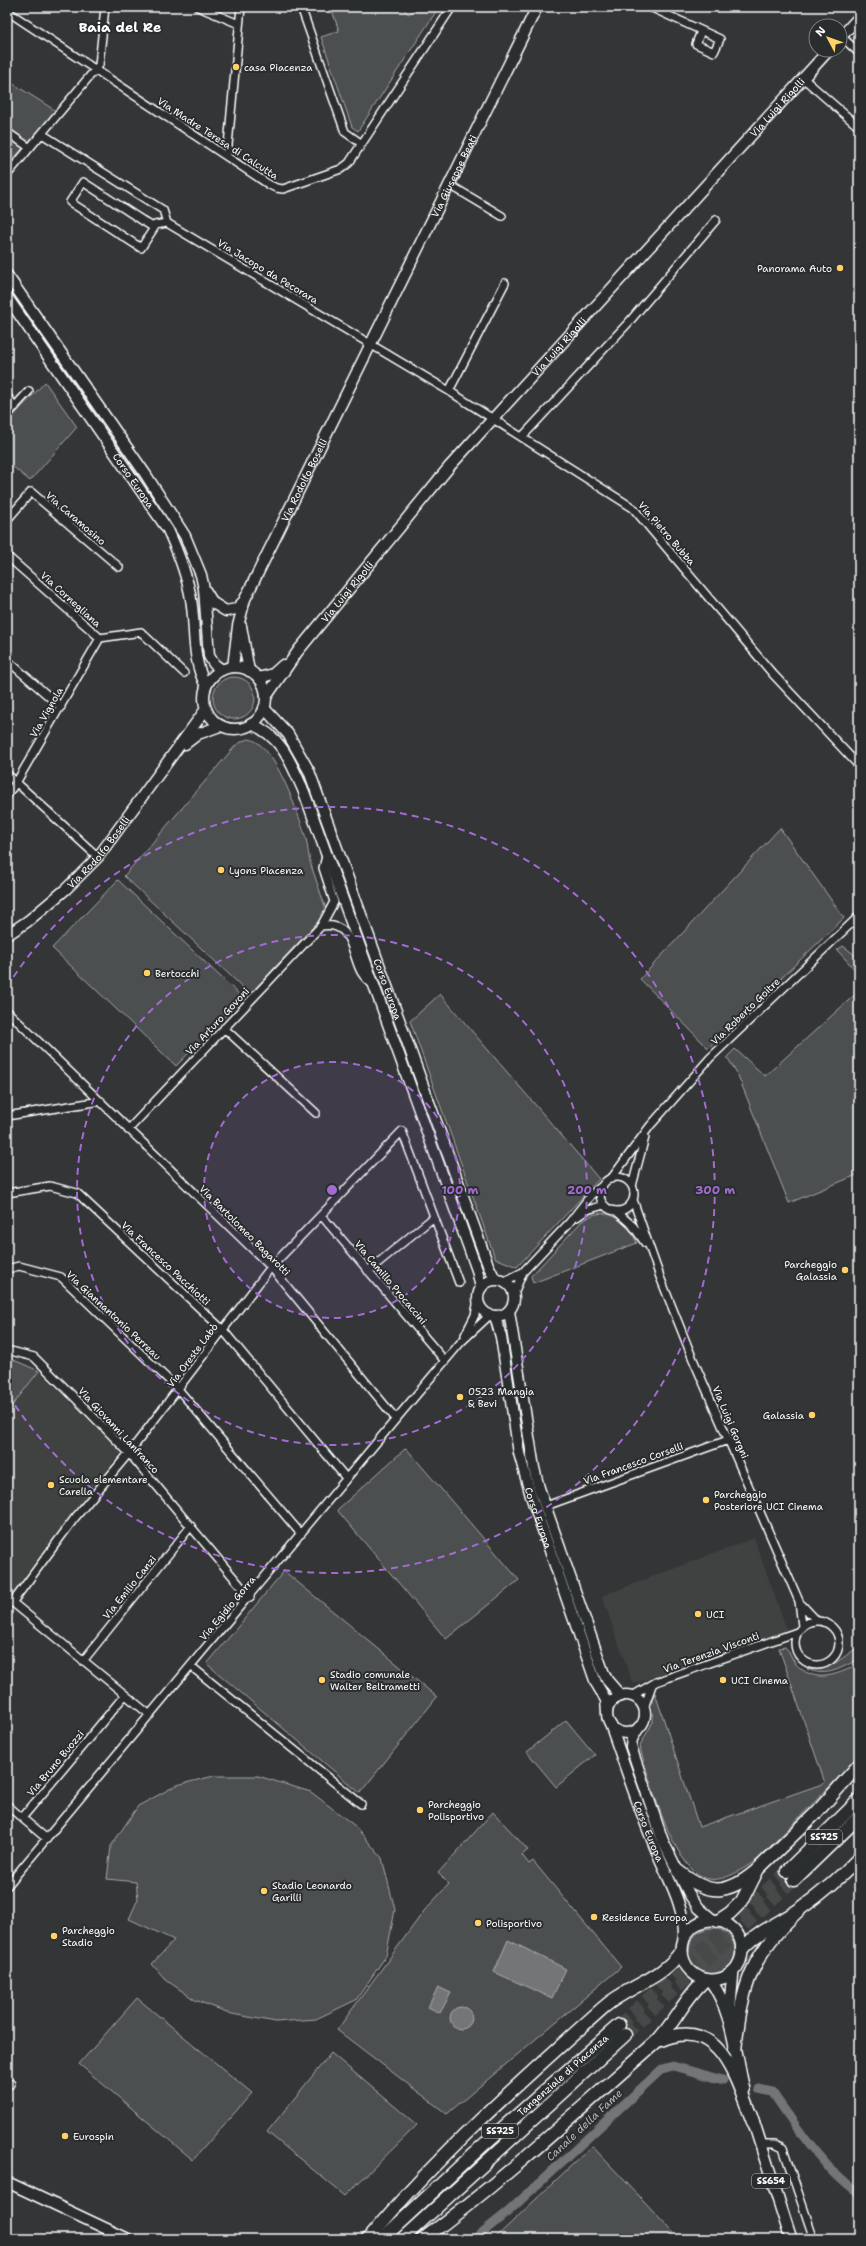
<svg xmlns="http://www.w3.org/2000/svg" width="866" height="2246" viewBox="0 0 866 2246" font-family="'Shantell Sans',sans-serif">
<rect width="100%" height="100%" fill="#333536"/>
<filter id="ink" filterUnits="userSpaceOnUse"><feTurbulence type="fractalNoise" baseFrequency=".025" numOctaves="2"/><feDisplacementMap in="SourceGraphic" scale="8" xChannelSelector="R" yChannelSelector="G"/><feConvolveMatrix kernelMatrix="1 2 1 2 8 2 1 2 1" color-interpolation-filters="sRGB"/></filter>
<g filter="url(#ink)">
<path fill="#404243" d="M39 1371 121 1452 13 1594 7 1589V1412Z
M754 1538 787 1630 633 1684 602 1596Z"/>
<path fill="#4c4f50" stroke="#a6a7a8" d="M331 7H403L408 14 420 7H439L358 131 352 127 321 37 339 31Z
M7 80 56 111 7 166Z
M45 382 77 427 30 481 12 466 7 471V423Z
M213 698a21 21 0 1 1 42 0a21 21 0 1 1-42 0Z
M247 739C273 738 299 816 306 838 308 847 308 856 311 865 316 881 322 896 327 912L250 994 124 876 236 745Z
M780 828 844 918 708 1048 640 979Z
M118 880 243 998 176 1066 52 948Z
M843 946 859 958V974L837 950Z
M859 991V1174L789 1203 737 1073 727 1057 735 1049 765 1076Z
M440 994 599 1179 517 1267 495 1258 410 1021Z
M602 1213C621 1216 629 1226 637 1243L533 1283 531 1276 582 1221 592 1215Z
M7 1357 39 1371 7 1412Z
M406 1448 519 1580 446 1639 337 1510Z
M284 1571 437 1697 360 1793 207 1664Z
M785 1647C790 1651 791 1658 795 1663 814 1685 837 1675 859 1664V1757L757 1860C744 1868 725 1882 709 1879 674 1873 651 1783 641 1752L640 1745 653 1722 652 1699 655 1693 699 1827 825 1783 779 1648Z
M859 1647V1659C841 1668 827 1678 807 1669 828 1673 842 1657 859 1647Z
M566 1720 595 1755 556 1787 527 1752Z
M214 1776H258L311 1792 355 1826 382 1858 395 1910 386 1956 356 2000 316 2019 276 2022 232 2014 195 2000 166 1980 152 1964 174 1940 129 1919 138 1899 136 1882 107 1879 111 1846 138 1806 177 1785Z
M493 1812 528 1850 522 1855 529 1864 533 1861 621 1967 447 2114 337 2030 424 1911 449 1884 438 1873Z
M689 1951a23 23 0 1 1 46 0a23 23 0 1 1-46 0Z
M137 1998 252 2093 193 2160 79 2064Z
M331 2053 417 2125 345 2196 267 2132Z
M592 2146 673 2232 665 2239H494Z"/>
<path fill="#737576" stroke="#abacad" d="M508 1940 566 1969 552 1998 494 1972Z
M438 1987 451 1993 440 2013 428 2007Z
M450 2018a11 11 0 1 1 22 0a11 11 0 1 1-22 0Z"/>
<g fill="none" stroke-linecap="round" stroke-linejoin="round">
<path stroke="#737576" stroke-width="9" d="M759 2089 772 2092C798 2129 822 2167 859 2194
M474 2239 509 2211 662 2069 673 2066 723 2080"/>
<path stroke="#47494a" stroke-width="12" stroke-dasharray="12 6" stroke-linecap="butt" d="M619 2025 787 1871
M625 2035 794 1880"/>
<defs>
<path id="street" d="M198 7 239 24
M301 7 345 132 362 144
M650 7 720 39 714 52 696 44 701 31
M7 11 268 184 276 188 283 189 341 169 349 163 452 7
M841 36 859 53
M803 78 859 127
M7 132 30 148
M42 134 163 210 167 223
M227 156 241 7
M7 175 99 65 105 7
M450 185 502 216
M154 228 83 182 70 202 141 248 154 228 155 225 167 223 449 391 633 508 772 673 859 766
M449 391 505 283
M7 396 15 407
M7 415 29 391
M523 436 629 322 716 220
M7 520 31 492 119 567
M7 556 100 638 141 632 184 673
M7 660 61 707
M7 774 98 857
M7 795 16 783 100 638
M321 926C353 921 350 951 361 972 364 977 368 981 372 984
M7 1011 271 1267 396 1419
M224 1028 316 1113
M7 1116 101 1101
M128 1130 321 926 334 902 323 868 326 856
M600 1194a17 17 0 1 1 34 0a17 17 0 1 1-34 0Z
M611 1179 650 1126 710 1058 859 916
M632 1186 645 1137
M7 1193 50 1186 77 1193 223 1330 346 1478
M633 1200 660 1277 692 1357 799 1601 802 1626
M616 1211 633 1226 645 1243
M321 1215 445 1361
M577 1217 587 1210 604 1205
M7 1269 19 1266 61 1277 178 1389 301 1534
M368 1271 434 1217
M523 1272 569 1223 591 1195 603 1185
M505 1281 523 1272 514 1293
M465 1335 475 1315 478 1300
M7 1350 34 1357 84 1407 129 1453 250 1597
M546 1506 728 1440
M7 1598 150 1715
M12 1603 74 1519 129 1453 271 1267 402 1131 459 1283
M802 1605 816 1620
M795 1643a22 22 0 1 1 44 0a22 22 0 1 1-44 0Z
M83 1661 191 1526
M192 1667 361 1804
M632 1696 656 1682 797 1632
M644 1708 652 1685
M7 1805 22 1818
M47 1839 22 1818 125 1695
M7 1886 396 1419 461 1342 490 1315
M7 2082 11 2084
M759 2144H775L783 2148 814 2239"/>
<g id="secondary">
<path d="M840 38 859 17"/>
<path d="M7 275 146 475 185 536 201 575 204 589 209 656 214 664 222 670"/>
<path id="s1" d="M7 297 168 530C178 552 187 575 191 599 196 629 191 658 206 686"/>
<path d="M205 590 213 603 226 611 236 609 244 601"/>
<path d="M241 626 249 671"/>
<path id="s2" d="M233 667 238 626 245 599 537 7"/>
<circle cx="235" cy="698" r="31"/>
<path d="M259 678 273 674 283 665"/>
<path id="s3" d="M266 697 298 651 450 466 829 50"/>
<path id="s4" d="M264 708 288 734 309 771 488 1265 495 1279"/>
<path d="M251 724C282 736 291 763 304 792L477 1270 481 1288"/>
<path d="M185 744 198 734 220 726"/>
<path id="s5" d="M7 935 28 921 66 889 98 857 206 709"/>
<circle cx="496" cy="1298" r="18"/>
<path d="M509 1311 534 1468 539 1488 603 1671 607 1680 621 1696"/>
<path id="s6" d="M495 1316 501 1337 519 1453 531 1496 596 1683 606 1700 607 1712"/>
<circle cx="626" cy="1714" r="19"/>
<path id="s7" d="M610 1724C625 1765 638 1807 655 1847 667 1878 685 1904 684 1939"/>
<path d="M639 1727 632 1739 631 1747 663 1841 689 1894 699 1908 713 1920"/>
<path d="M7 2182 128 2239"/>
</g>
<path id="primary" d="M682 1950a30 30 0 1 1 60 0a30 30 0 1 1-60 0Z
M710 1980C733 2011 735 2053 744 2090
M729 2015 733 1971
M751 2114 791 2239"/>
<g id="highway">
<path d="M678 1871C708 1895 726 1896 756 1871"/>
<path d="M787 1871 859 1800"/>
<path d="M794 1880 859 1817"/>
<path d="M718 1921 730 1913 742 1901 758 1869 816 1813 859 1765"/>
<path d="M742 1949C758 1931 781 1922 800 1909 821 1894 841 1877 859 1858"/>
<path d="M661 2040C721 2015 736 2080 753 2122"/>
<path d="M735 2050C742 1985 751 1954 800 1909"/>
<path d="M368 2239C439 2154 521 2081 604 2007 628 1986 663 1979 681 1951"/>
<path id="s8" d="M382 2239 480 2148 619 2025"/>
<path d="M402 2239 625 2035"/>
<path d="M423 2239C505 2179 580 2109 656 2042 675 2023 685 1997 705 1980"/>
</g>
</defs>
<use href="#street" stroke="#fff" stroke-width="10"/>
<use href="#secondary" stroke="#fff" stroke-width="13"/>
<use href="#primary" stroke="#fff" stroke-width="14"/>
<use href="#highway" stroke="#fff" stroke-width="15"/>
<use href="#street" stroke="#2a2d2e" stroke-width="7"/>
<use href="#secondary" stroke="#2a2d2e" stroke-width="10"/>
<use href="#primary" stroke="#2a2d2e" stroke-width="11"/>
<use href="#highway" stroke="#2a2d2e" stroke-width="12"/>
</g>
</g>
<circle cx="332" cy="1190" r="128" fill="#a36bd2" fill-opacity=".12"/>
<g fill="none" stroke="#a36bd2" stroke-width="2" stroke-dasharray="7 5">
<circle cx="332" cy="1190" r="128"/>
<circle cx="332" cy="1190" r="255"/>
<path d="M7 987A383 383 0 1 1 7 1393"/>
</g>
<g fill="#ffd166" stroke="#2a2d2e" stroke-width="1.5">
<circle cx="236" cy="67" r="4"/>
<circle cx="840" cy="268" r="4"/>
<circle cx="221" cy="870" r="4"/>
<circle cx="147" cy="973" r="4"/>
<circle cx="845" cy="1270" r="4"/>
<circle cx="460" cy="1397" r="4"/>
<circle cx="812" cy="1415" r="4"/>
<circle cx="51" cy="1485" r="4"/>
<circle cx="706" cy="1500" r="4"/>
<circle cx="698" cy="1614" r="4"/>
<circle cx="322" cy="1680" r="4"/>
<circle cx="723" cy="1680" r="4"/>
<circle cx="420" cy="1810" r="4"/>
<circle cx="264" cy="1891" r="4"/>
<circle cx="594" cy="1917" r="4"/>
<circle cx="478" cy="1923" r="4"/>
<circle cx="54" cy="1936" r="4"/>
<circle cx="65" cy="2136" r="4"/>
</g>
<g text-anchor="middle" stroke-width="4" stroke-linejoin="round" paint-order="stroke">
<g fill="#2a2d2e" stroke="#bfc0c0" stroke-width="1">
<rect x="806" y="1830" width="36" height="14" rx="3"/>
<rect x="482" y="2124" width="36" height="14" rx="3"/>
<rect x="752" y="2174" width="38" height="14" rx="3"/>
</g>
<g font-size="9" font-weight="bold" fill="#fff">
<text x="824" y="1840">SS725</text>
<text x="500" y="2134">SS725</text>
<text x="771" y="2184">SS654</text>
</g>
<g font-size="10" fill="#fff" stroke="#2a2d2e" text-anchor="start">
<text x="244" y="71">casa Piacenza</text>
<text x="832" y="272" text-anchor="end">Panorama Auto</text>
<text x="229" y="874">Lyons Piacenza</text>
<text x="155" y="977">Bertocchi</text>
<text x="837" y="1268" text-anchor="end">Parcheggio<tspan x="837" dy="12">Galassia</tspan></text>
<text x="468" y="1395">0523 Mangia<tspan x="468" dy="12">&amp; Bevi</tspan></text>
<text x="804" y="1419" text-anchor="end">Galassia</text>
<text x="59" y="1483">Scuola elementare<tspan x="59" dy="12">Carella</tspan></text>
<text x="714" y="1498">Parcheggio<tspan x="714" dy="12">Posteriore UCI Cinema</tspan></text>
<text x="706" y="1618">UCI</text>
<text x="330" y="1678">Stadio comunale<tspan x="330" dy="12">Walter Beltrametti</tspan></text>
<text x="731" y="1684">UCI Cinema</text>
<text x="428" y="1808">Parcheggio<tspan x="428" dy="12">Polisportivo</tspan></text>
<text x="272" y="1889">Stadio Leonardo<tspan x="272" dy="12">Garilli</tspan></text>
<text x="602" y="1921">Residence Europa</text>
<text x="486" y="1927">Polisportivo</text>
<text x="62" y="1934">Parcheggio<tspan x="62" dy="12">Stadio</tspan></text>
<text x="73" y="2140">Eurospin</text>
</g>
<g font-size="10" fill="#fff" stroke="#2a2d2e">
<text dy="4" stroke="none"><textPath href="#s3" startOffset="781">Via Luigi Rigolli</textPath></text>
<text transform="translate(218 138) rotate(33)" y="4">Via Madre Teresa di Calcutta</text>
<text dy="4" stroke="none"><textPath href="#s2" startOffset="541">Via Giuseppe Beati</textPath></text>
<text transform="translate(268 271) rotate(31)" y="4">Via Jacopo da Pecorara</text>
<text dy="4" stroke="none"><textPath href="#s3" startOffset="457">Via Luigi Rigolli</textPath></text>
<text dy="4" stroke="none"><textPath href="#s1" startOffset="223">Corso Europa</textPath></text>
<text dy="4" stroke="none"><textPath href="#s2" startOffset="202">Via Rodolfo Boselli</textPath></text>
<text transform="translate(76 518) rotate(41)" y="4">Via Caramosino</text>
<text transform="translate(667 533) rotate(49)" y="4">Via Pietro Bubba</text>
<text dy="4" stroke="none"><textPath href="#s3" startOffset="133">Via Luigi Rigolli</textPath></text>
<text transform="translate(71 599) rotate(42)" y="4">Via Cornegliana</text>
<text transform="translate(46 712) rotate(-60)" y="4">Via Vignola</text>
<text dy="4" stroke="none"><textPath href="#s5" startOffset="124">Via Rodolfo Boselli</textPath></text>
<text dy="4" stroke="none"><textPath href="#s4" startOffset="310">Corso Europa</textPath></text>
<text transform="translate(745 1011) rotate(-44)" y="4">Via Roberto Goitre</text>
<text transform="translate(217 1021) rotate(-47)" y="4">Via Arturo Govoni</text>
<text transform="translate(245 1230) rotate(45)" y="4">Via Bartolomeo Bagarotti</text>
<text transform="translate(166 1263) rotate(43)" y="4">Via Francesco Pacchiotti</text>
<text transform="translate(391 1282) rotate(50)" y="4">Via Camillo Procaccini</text>
<text transform="translate(114 1315) rotate(43)" y="4">Via Giannantonio Perreau</text>
<text transform="translate(192 1355) rotate(-53)" y="4">Via Oreste Labò</text>
<text transform="translate(731 1422) rotate(67)" y="4">Via Luigi Gorgni</text>
<text transform="translate(119 1430) rotate(47)" y="4">Via Giovanni Lanfranco</text>
<text transform="translate(633 1463) rotate(-20)" y="4">Via Francesco Corselli</text>
<text dy="4" stroke="none"><textPath href="#s6" startOffset="207">Corso Europa</textPath></text>
<text transform="translate(129 1587) rotate(-51)" y="4">Via Emilio Canzi</text>
<text transform="translate(227 1608) rotate(-50)" y="4">Via Egidio Gorra</text>
<text transform="translate(711 1652) rotate(-20)" y="4">Via Terenzia Visconti</text>
<text transform="translate(55 1763) rotate(-50)" y="4">Via Bruno Buozzi</text>
<text dy="4" stroke="none"><textPath href="#s7" startOffset="114">Corso Europa</textPath></text>
<text dy="4" stroke="none"><textPath href="#s8" startOffset="244">Tangenziale di Piacenza</textPath></text>
</g>
<g font-size="11" font-style="italic" fill="#b2b3b4" stroke="#2a2d2e">
<text transform="translate(584 2125) rotate(-43)" y="4">Canale della Fame</text>
</g>
<g font-size="14" font-weight="bold" fill="#fff" stroke="#2a2d2e">
<text x="120" y="32">Baia del Re</text>
</g>
</g>
<circle cx="332" cy="1190" r="6" fill="#a36bd2" stroke="#2a2d2e" stroke-width="2"/>
<g font-size="12" text-anchor="middle" font-weight="bold" fill="#a36bd2" stroke="#2a2d2e" stroke-width="4" stroke-linejoin="round" paint-order="stroke">
<text x="460" y="1194">100 m</text>
<text x="587" y="1194">200 m</text>
<text x="715" y="1194">300 m</text>
</g>
<rect width="866" height="2246" fill="none" stroke="#2a2d2e" stroke-width="24"/>
<rect x="12" y="12" width="842" height="2222" fill="none" stroke="#fff" stroke-width="1.5" filter="url(#ink)"/>
<g transform="translate(828 38) rotate(311)"><circle r="19" fill="#2a2d2e" stroke="#7f8182"/>
<path d="M0-3L7 15L0 10L-7 15Z" fill="#ffd166"/>
<text y="-6" font-size="11" font-weight="bold" text-anchor="middle" fill="#ffffff">N</text>
</g>
</svg>
